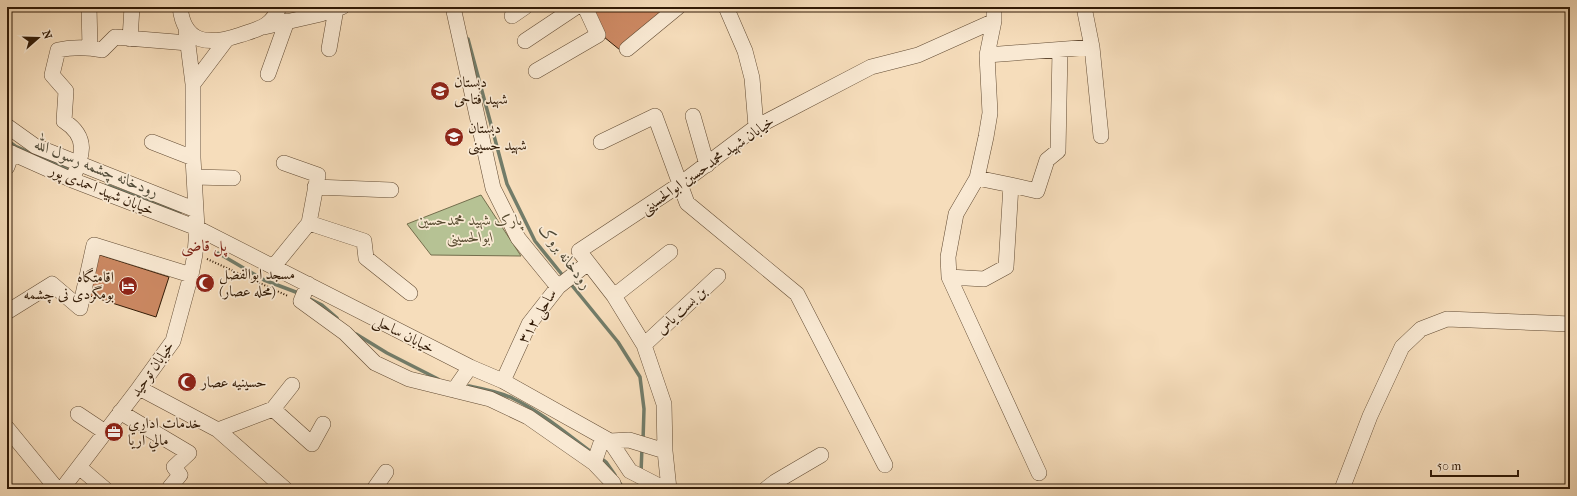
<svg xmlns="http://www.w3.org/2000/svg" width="1577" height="496" viewBox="0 0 1577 496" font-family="'IM FELL French Canon',Amiri,serif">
<rect width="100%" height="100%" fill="#f6ddbb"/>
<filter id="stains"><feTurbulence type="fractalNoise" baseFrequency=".005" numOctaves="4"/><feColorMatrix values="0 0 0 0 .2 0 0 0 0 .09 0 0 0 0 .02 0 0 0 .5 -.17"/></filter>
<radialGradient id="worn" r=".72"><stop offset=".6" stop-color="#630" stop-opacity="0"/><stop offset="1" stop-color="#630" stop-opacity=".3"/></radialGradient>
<path fill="#b6c294" stroke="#746e4d" d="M481 195 521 256 431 255 407 224Z"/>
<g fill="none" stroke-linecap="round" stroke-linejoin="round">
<path stroke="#727c69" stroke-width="3.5" d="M468 39 507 184 535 241 564 277
M7 140 15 146 72 171
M106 185 180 213
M218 253 264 280 301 294
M570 283 618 342 640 377 644 409 643 441
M310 299 322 305 337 318
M356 334 387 353 438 379
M469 386C484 389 501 392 514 399 543 413 568 435 594 454
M601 458 606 462 615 475
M641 473 642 447
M640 481 641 489
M619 482 624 489"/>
</g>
<path fill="#cd8963" stroke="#311a06" d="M586 7H657L663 14 620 50 604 37Z
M97 254 169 277 156 317 87 295Z"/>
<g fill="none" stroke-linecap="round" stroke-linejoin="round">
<defs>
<path id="minor" d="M89 7 90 48
M180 7C184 45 210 45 240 35 258 29 272 27 279 7
M453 7 493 188 518 238 558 287 529 324 503 381
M726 7 745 51 752 78 756 127
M994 7V21L987 55 990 113 986 137 977 178 956 214 948 257 949 277 1039 473
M1084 7 1092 47 1101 136
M512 16 525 7
M264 27 321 14 342 7
M130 39 132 7
M525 41 576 7
M329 49 336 9
M627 49 678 7
M987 55 1092 47
M536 71 598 35 585 7
M268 74 287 21
M193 84 227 39
M693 116 707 165
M7 126 35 146 196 210
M152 142 193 158
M601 142 655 116 687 203 797 294 885 465
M7 151 72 180 197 228 470 367 503 381 610 441 629 440 665 451
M284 163 318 175 309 223
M7 167 12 153
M194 177 233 178
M72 180C83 156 89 137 64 121L66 91 52 75 58 50C73 47 87 47 102 50L115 37 188 43
M1011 185 1037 191 1047 160 1058 151 1060 50
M315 187 391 190
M274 266 309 223 364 241 366 258 410 293
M949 277 984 279 1006 267 1011 185 977 178
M308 284 301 301 345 333 375 363 409 379 490 399 528 417 594 463 613 483 615 489
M558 287 588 263
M614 296 670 252
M7 312 52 284 80 308 94 245 191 275
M644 345 718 276
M139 388 218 430 285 489
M454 390 470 367
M273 409 312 444 323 424
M120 412 189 453 174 467 180 475 170 487 173 489
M78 414 105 432
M7 428 57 489
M218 430 273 409 292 385
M610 441 630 471 665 489
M594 463 603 437
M79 467 105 489
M62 489 139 388 173 341 191 275 195 254 197 228 193 158V84L186 29
M374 489 386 472
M669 489 665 451 664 404 644 345 614 296 579 251 679 185 756 127 871 67 918 55 994 21
M766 489 775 482 821 455
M1342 489 1370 416 1402 347 1421 329 1447 319 1570 324"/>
</defs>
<use href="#minor" stroke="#624b33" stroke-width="16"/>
<path stroke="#311a06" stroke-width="2" stroke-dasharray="1 2" stroke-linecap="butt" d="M207 259 288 296"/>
<use href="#minor" stroke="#f9e9d3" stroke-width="15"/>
</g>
<defs>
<symbol id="school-disc" viewBox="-11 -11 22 22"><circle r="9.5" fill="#8f2418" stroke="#f9e9d3"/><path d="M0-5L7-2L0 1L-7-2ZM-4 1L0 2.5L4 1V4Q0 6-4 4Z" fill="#fff"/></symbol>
<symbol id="mosque-disc" viewBox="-11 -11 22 22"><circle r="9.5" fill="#8f2418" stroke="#f9e9d3"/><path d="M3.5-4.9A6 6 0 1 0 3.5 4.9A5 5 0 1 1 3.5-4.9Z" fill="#fff"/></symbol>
<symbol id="hotel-disc" viewBox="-11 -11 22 22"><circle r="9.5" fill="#8f2418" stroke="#f9e9d3"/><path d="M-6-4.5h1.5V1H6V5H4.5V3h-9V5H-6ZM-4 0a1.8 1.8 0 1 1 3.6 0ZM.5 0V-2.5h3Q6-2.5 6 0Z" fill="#fff"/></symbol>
<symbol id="office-disc" viewBox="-11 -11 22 22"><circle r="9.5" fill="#8f2418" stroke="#f9e9d3"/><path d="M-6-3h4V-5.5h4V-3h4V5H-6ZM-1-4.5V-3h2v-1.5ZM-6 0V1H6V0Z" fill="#fff"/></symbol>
</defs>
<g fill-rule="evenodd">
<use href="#school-disc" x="429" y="80" width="22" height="22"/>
<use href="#school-disc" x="443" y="126" width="22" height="22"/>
<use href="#mosque-disc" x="194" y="272" width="22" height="22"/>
<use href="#hotel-disc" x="117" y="275" width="22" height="22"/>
<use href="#mosque-disc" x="176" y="371" width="22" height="22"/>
<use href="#office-disc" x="103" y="421" width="22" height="22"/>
</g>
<g text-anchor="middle" stroke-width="3.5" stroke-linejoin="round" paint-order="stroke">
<g font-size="15" fill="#311a06" stroke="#f9e9d3" text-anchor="start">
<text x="454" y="87">دبستان<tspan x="454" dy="17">شهید فتاحی</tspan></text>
<text x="468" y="133">دبستان<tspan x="468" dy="17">شهید حسینی</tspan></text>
<text x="219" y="279">مسجد ابوالفضل<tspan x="219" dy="17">(محله عصار)</tspan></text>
<text x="114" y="282" text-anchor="end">اقامتگاه<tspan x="114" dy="17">بومگردی نی چشمه</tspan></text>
<text x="201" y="387">حسینیه عصار</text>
<text x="128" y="428">خدمات اداري<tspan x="128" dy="17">مالي آريا</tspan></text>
</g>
<g font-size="15" fill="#311a06" stroke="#f9e9d3">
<text transform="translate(707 165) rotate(-35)" y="5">خیابان شهید محمدحسین ابوالحسینی</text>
<text transform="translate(102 190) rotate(22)" y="5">خیابان شهید احمدی پور</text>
<text transform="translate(681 310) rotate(-43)" y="5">بن بست یاس</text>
<text transform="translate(537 316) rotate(-59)" y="5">ساحلی ۳۱۲</text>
<text transform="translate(404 334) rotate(27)" y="5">خیابان ساحلی</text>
<text transform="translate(152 369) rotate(-55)" y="5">خیابان توحید</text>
</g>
<g font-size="15" font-style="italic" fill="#594c31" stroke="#f9e9d3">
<text x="470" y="225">پارک شهید محمدحسین<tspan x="470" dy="17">ابوالحسینی</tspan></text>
</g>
<g font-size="16" font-style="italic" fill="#514b38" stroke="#f9e9d3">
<text transform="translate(97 167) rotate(22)" y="6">رودخانه چشمه رسول الله</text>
<text transform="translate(566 256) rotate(53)" y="6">رودخانه بروک</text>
</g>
<g font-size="16" fill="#7a1f14" stroke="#f9e9d3">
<text x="204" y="251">پل قاضی</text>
</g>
</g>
<rect width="1577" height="496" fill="none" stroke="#f6ddbb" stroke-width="24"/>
<rect x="8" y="8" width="1561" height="480" fill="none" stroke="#311a06" stroke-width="2"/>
<rect x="12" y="12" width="1553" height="472" fill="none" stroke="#311a06"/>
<g transform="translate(38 38) rotate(70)" stroke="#f9e9d3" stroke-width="3" paint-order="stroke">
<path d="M0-3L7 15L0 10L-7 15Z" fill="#311a06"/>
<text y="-6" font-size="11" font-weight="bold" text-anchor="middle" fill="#311a06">N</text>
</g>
<path d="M1431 470v6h87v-6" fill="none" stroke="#311a06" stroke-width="2"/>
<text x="1437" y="470" font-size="12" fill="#311a06" stroke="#f9e9d3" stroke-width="3" paint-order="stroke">50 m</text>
<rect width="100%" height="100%" filter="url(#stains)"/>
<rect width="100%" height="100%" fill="url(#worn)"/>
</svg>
